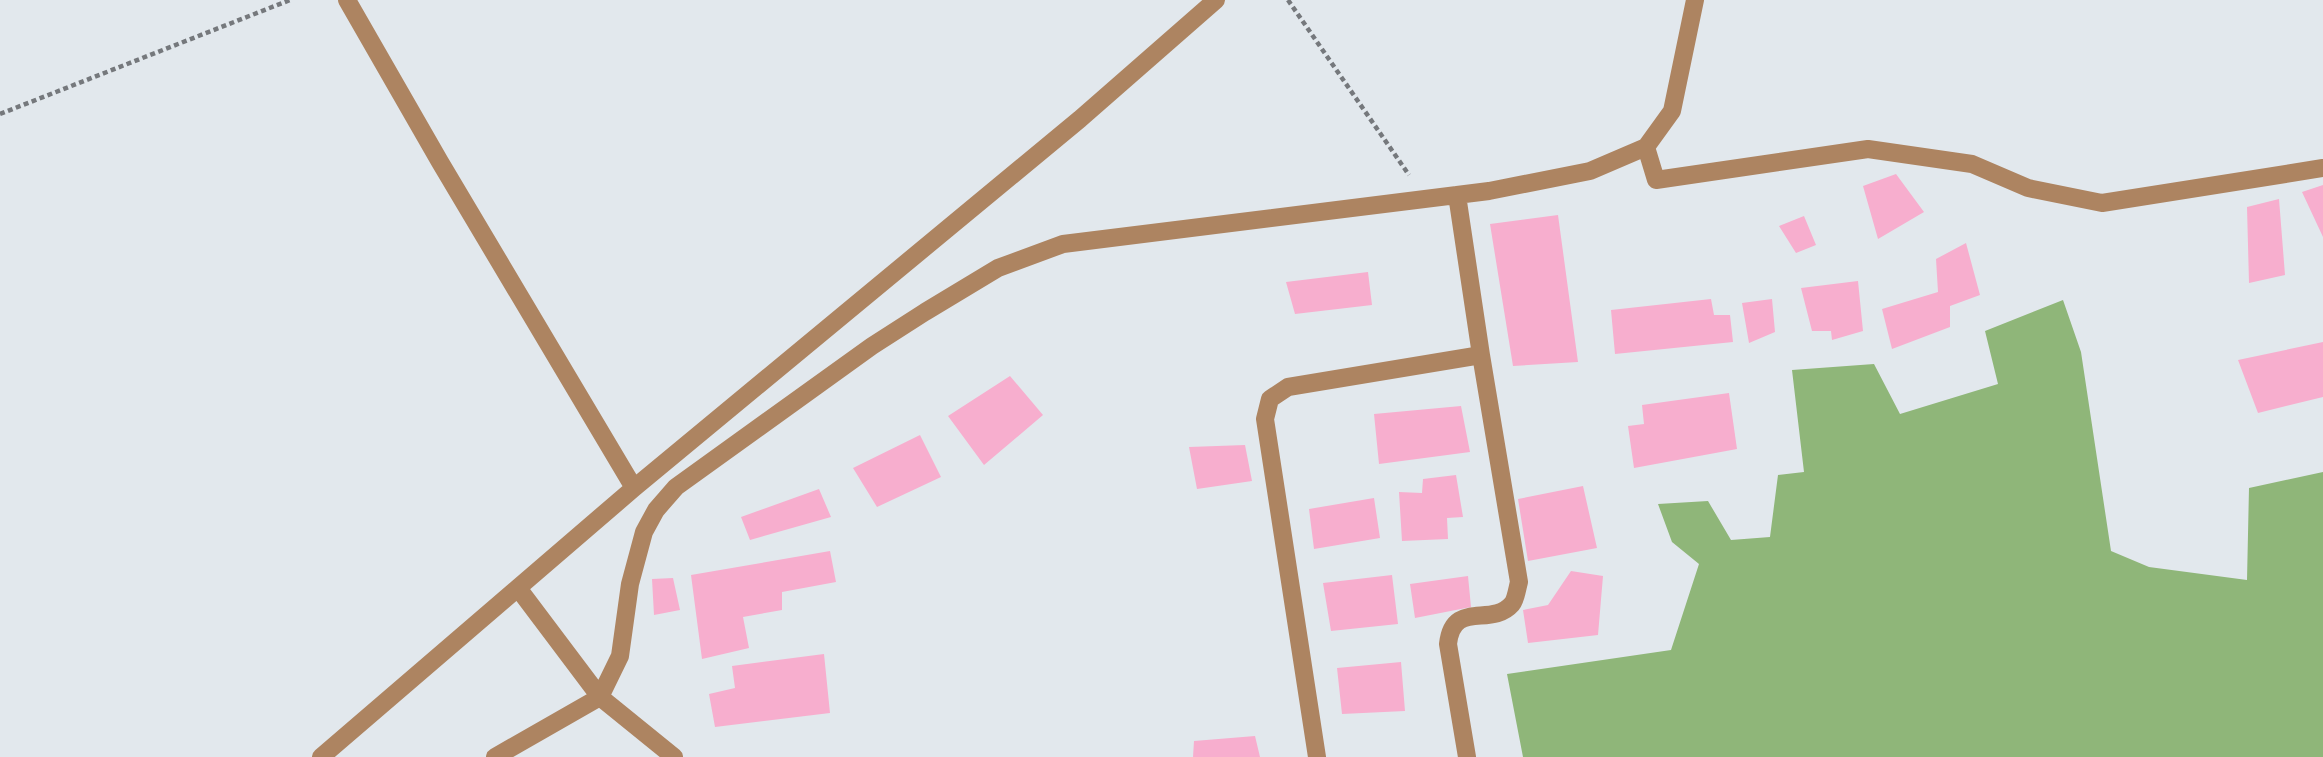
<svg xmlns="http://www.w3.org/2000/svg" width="2323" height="757" viewBox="0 0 2323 757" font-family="Mulish,sans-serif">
<rect width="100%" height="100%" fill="#e2e8ed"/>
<path fill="#8fb679" d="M2063 300 2081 352 2111 551 2149 567 2247 580 2249 488 2323 472V757H1523L1507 674 1671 650 1699 564 1672 542 1658 504 1708 501 1731 540 1770 537 1778 475 1804 472 1792 370 1874 364 1900 414 1998 384 1985 331Z"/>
<path fill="#f7aece" d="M1896 174 1924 212 1878 239 1863 186Z
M2323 185V237L2302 192Z
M2279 199 2285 275 2249 283 2247 207Z
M1558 215 1578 362 1513 366 1490 224Z
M1804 216 1816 245 1796 253 1779 226Z
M1966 243 1980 295 1950 306V327L1892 349 1882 309 1938 292 1936 259Z
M1368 272 1372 305 1295 314 1286 282Z
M1858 281 1863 331 1832 340 1831 331H1812L1801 288Z
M1711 299 1714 315H1730L1733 342 1615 354 1611 310Z
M1772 299 1775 332 1749 343 1742 303Z
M2323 342V397L2258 413 2238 360Z
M1010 376 1043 415 984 465 948 416Z
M1729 393 1737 449 1634 468 1628 426 1644 424 1642 405Z
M1461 406 1470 452 1379 464 1374 414Z
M920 435 941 477 877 507 853 468Z
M1245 445 1252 481 1197 489 1189 447Z
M1456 475 1463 517 1447 518 1448 539 1402 541 1399 492 1422 493 1423 479Z
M1583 486 1597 548 1528 561 1518 499Z
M819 489 831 517 750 540 741 517Z
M1374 498 1380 538 1314 549 1309 509Z
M830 551 836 582 782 592V610L743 617 749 648 702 659 691 575Z
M1571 571 1603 576 1598 635 1528 643 1523 610 1548 605Z
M1392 575 1398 624 1331 631 1323 583Z
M1468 576 1471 607 1415 618 1410 584Z
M673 578 680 610 654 615 652 579Z
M824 654 830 713 715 727 709 694 735 688 732 666Z
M1401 662 1405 711 1342 714 1337 668Z
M1255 736 1260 757H1193L1194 741Z"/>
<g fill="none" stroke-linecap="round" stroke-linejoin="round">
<path stroke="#75787c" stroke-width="4.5" stroke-dasharray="5 3.5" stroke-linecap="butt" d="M1288 0 1409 175
M0 114 290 0"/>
<path stroke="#ad8461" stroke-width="18" d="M347 0 440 162 634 488
M1646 147 1656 180 1868 149 1972 164 2028 188 2102 203 2323 168
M1457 195 1481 355 1519 582C1517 589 1516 599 1512 604 1491 628 1453 599 1448 644L1467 757
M518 588 600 697 674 757
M321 757 634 488 1080 119 1216 0
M495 757 600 697 620 656 630 584 644 532 656 510 676 487 872 346 925 312 998 268 1063 244 1489 191 1590 171 1646 147 1672 111 1695 0
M1317 757 1265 419 1270 399 1288 387 1481 355"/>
</g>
</svg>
